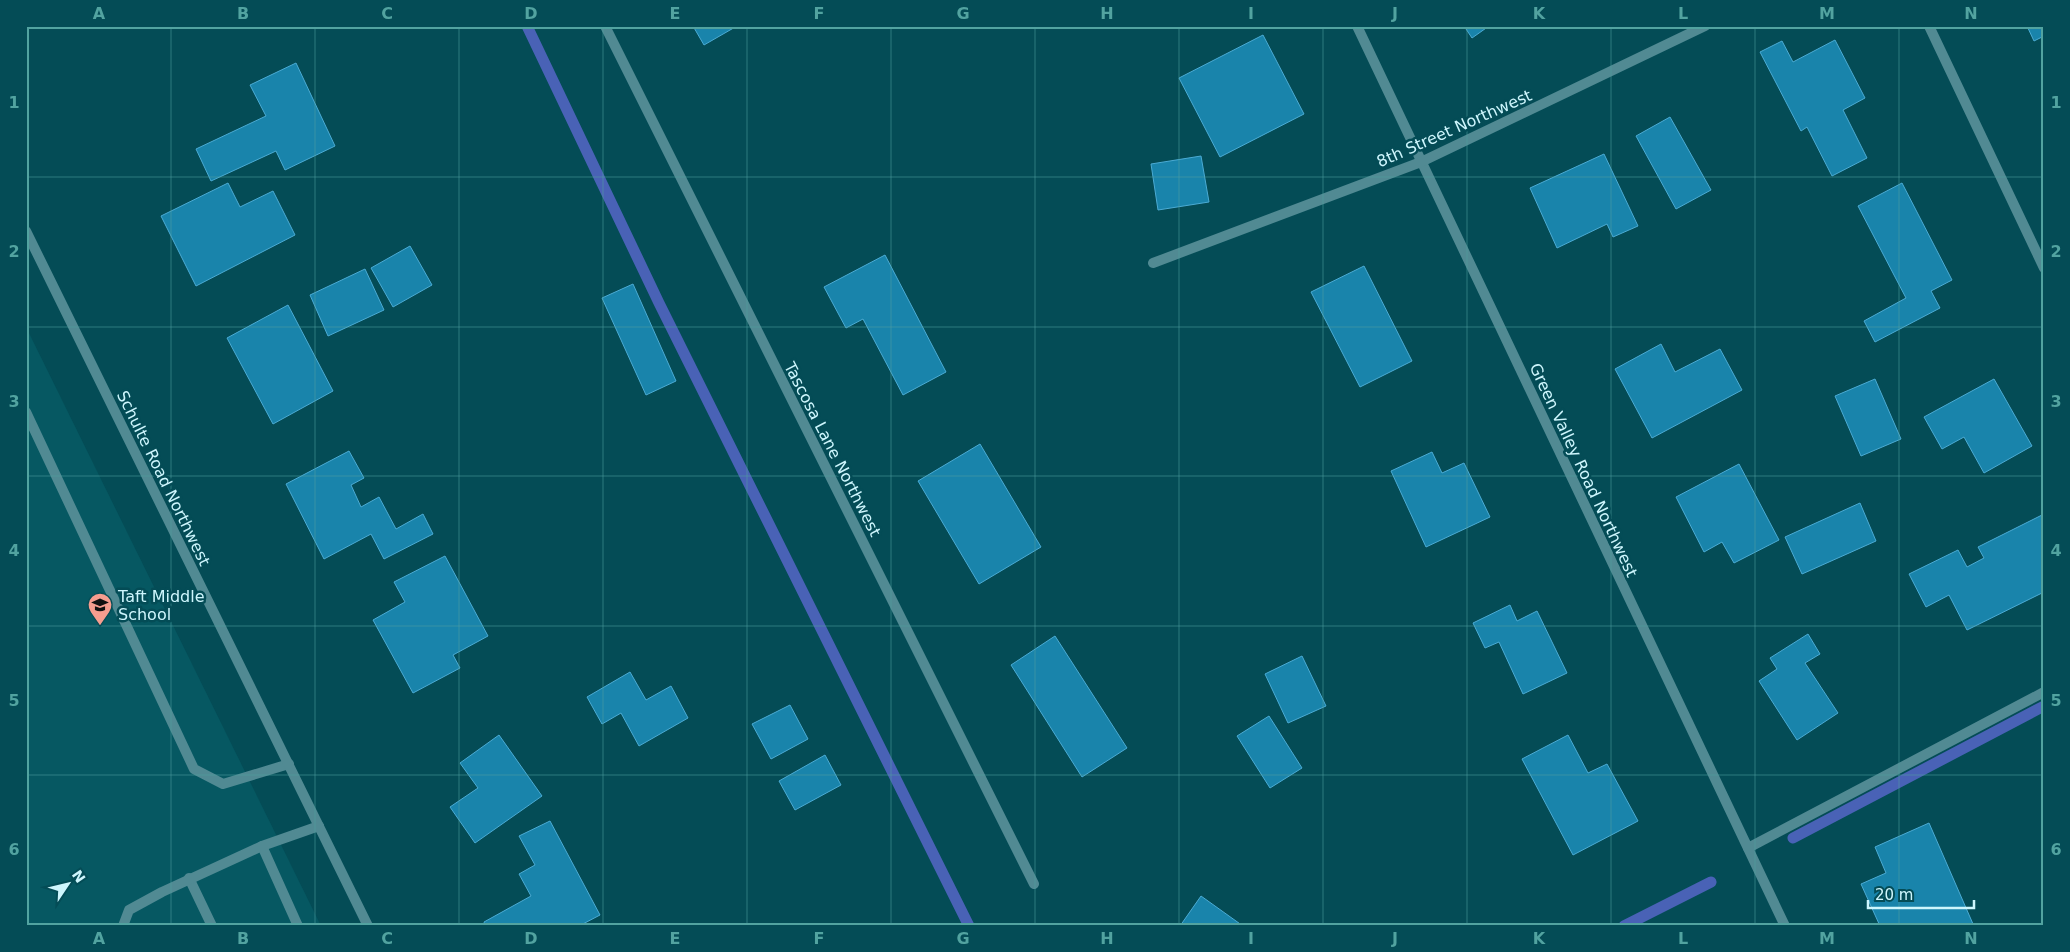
<svg xmlns="http://www.w3.org/2000/svg" width="2070" height="952" viewBox="0 0 2070 952" font-family="'DejaVu Sans',sans-serif">
<style>
.built{fill:#065862}
.lines{fill:none;stroke-linecap:round;stroke-linejoin:round}
.stream{stroke:#4962b6;stroke-width:11}
.building{fill:#1984ab;stroke:#4babd4}
.service{stroke:#518a93;stroke-width:10}
.minor{stroke:#518a93;stroke-width:10}
.grid{fill:none;stroke:#52a3a0;stroke-width:1;stroke-opacity:0.55}
.labels{text-anchor:middle;stroke-width:5;stroke-linejoin:round;paint-order:stroke}
.street-label{font-size:16px;fill:#cef6fd;stroke:#044c56}
.poi-label{font-size:16px;fill:#cef6fd;stroke:#044c56;text-anchor:start}
.neatline{fill:none;stroke:#52a3a0;stroke-width:2}
.grid-label{font-size:16px;text-anchor:middle;font-weight:bold;fill:#52a3a0}
</style>
<rect width="100%" height="100%" fill="#044c56"/>
<path class="built" d="M 26,327 L 321,926 L 26,926 Z"/>
<g class="lines">
<g class="stream">
<path d="M 527,26 L 659,303 L 969,926"/>
<path d="M 1793,838 L 2044,706"/>
<path d="M 1624,926 L 1711,882"/>
</g>
</g>
<g class="building">
<path d="M 693,26 L 737,26 L 704,45 Z"/>
<path d="M 1464,26 L 1489,26 L 1472,38 Z"/>
<path d="M 2027,26 L 2044,26 L 2044,36 L 2034,41 Z"/>
<path d="M 1263,35 L 1304,114 L 1220,157 L 1179,78 Z"/>
<path d="M 1835,40 L 1865,98 L 1843,110 L 1867,158 L 1832,176 L 1807,127 L 1801,131 L 1760,52 L 1782,41 L 1793,62 Z"/>
<path d="M 296,63 L 335,146 L 285,170 L 276,151 L 211,181 L 196,149 L 266,116 L 250,85 Z"/>
<path d="M 1670,117 L 1711,190 L 1676,209 L 1636,136 Z"/>
<path d="M 1604,154 L 1638,226 L 1613,237 L 1607,224 L 1557,248 L 1530,188 Z"/>
<path d="M 1201,156 L 1209,202 L 1158,210 L 1151,164 Z"/>
<path d="M 228,183 L 240,207 L 273,191 L 295,235 L 196,286 L 161,216 Z"/>
<path d="M 1902,183 L 1952,280 L 1931,291 L 1940,308 L 1875,342 L 1864,321 L 1906,298 L 1858,206 Z"/>
<path d="M 410,246 L 432,285 L 393,307 L 371,268 Z"/>
<path d="M 885,255 L 946,372 L 903,395 L 863,319 L 846,328 L 824,287 Z"/>
<path d="M 1364,266 L 1412,361 L 1360,387 L 1311,292 Z"/>
<path d="M 365,269 L 384,310 L 328,336 L 310,295 Z"/>
<path d="M 633,284 L 676,381 L 646,395 L 602,298 Z"/>
<path d="M 288,305 L 333,391 L 273,424 L 227,338 Z"/>
<path d="M 1661,344 L 1675,372 L 1720,349 L 1742,390 L 1652,438 L 1615,369 Z"/>
<path d="M 1875,379 L 1901,439 L 1861,456 L 1835,396 Z"/>
<path d="M 1994,379 L 2032,446 L 1984,473 L 1964,437 L 1942,449 L 1924,417 Z"/>
<path d="M 980,444 L 1041,547 L 979,584 L 918,481 Z"/>
<path d="M 349,451 L 364,478 L 351,485 L 361,507 L 379,497 L 396,529 L 423,514 L 433,534 L 384,559 L 371,534 L 324,559 L 286,484 Z"/>
<path d="M 1432,452 L 1442,473 L 1464,463 L 1490,517 L 1426,547 L 1391,471 Z"/>
<path d="M 1739,464 L 1779,540 L 1734,563 L 1722,542 L 1704,552 L 1676,497 Z"/>
<path d="M 1860,503 L 1876,541 L 1802,574 L 1785,537 Z"/>
<path d="M 2044,514 L 2044,592 L 1967,630 L 1949,595 L 1926,607 L 1909,574 L 1958,550 L 1967,567 L 1984,558 L 1978,547 Z"/>
<path d="M 445,556 L 488,636 L 453,655 L 460,668 L 413,693 L 373,620 L 405,602 L 394,582 Z"/>
<path d="M 1510,605 L 1517,621 L 1537,611 L 1567,673 L 1523,694 L 1499,642 L 1485,648 L 1473,623 Z"/>
<path d="M 1808,634 L 1820,654 L 1805,663 L 1838,713 L 1797,740 L 1759,681 L 1777,669 L 1770,658 Z"/>
<path d="M 1055,636 L 1127,748 L 1082,777 L 1011,665 Z"/>
<path d="M 1302,656 L 1326,706 L 1288,723 L 1265,674 Z"/>
<path d="M 630,672 L 646,700 L 671,686 L 688,718 L 639,746 L 621,713 L 602,724 L 587,697 Z"/>
<path d="M 790,705 L 808,739 L 771,759 L 752,724 Z"/>
<path d="M 1269,716 L 1302,768 L 1270,788 L 1237,736 Z"/>
<path d="M 499,735 L 542,796 L 475,843 L 450,807 L 478,788 L 460,763 Z"/>
<path d="M 1568,735 L 1588,773 L 1607,764 L 1638,821 L 1573,855 L 1522,759 Z"/>
<path d="M 825,755 L 841,785 L 795,810 L 779,781 Z"/>
<path d="M 550,821 L 600,915 L 579,926 L 485,926 L 484,922 L 531,896 L 519,874 L 535,865 L 519,836 Z"/>
<path d="M 1929,823 L 1973,924 L 1880,926 L 1861,884 L 1886,873 L 1875,847 Z"/>
<path d="M 1201,896 L 1243,926 L 1180,926 Z"/>
</g>
<g class="lines">
<g class="service">
<path d="M 26,412 L 194,769 L 223,784 L 289,764"/>
<path d="M 262,846 L 298,926"/>
<path d="M 1748,848 L 2044,692"/>
<path d="M 189,878 L 212,926"/>
<path d="M 123,926 L 129,910 L 162,892 L 262,846 L 319,826"/>
</g>
<g class="minor">
<path d="M 605,26 L 1034,884"/>
<path d="M 1357,26 L 1785,926"/>
<path d="M 1929,26 L 2044,268"/>
<path d="M 26,231 L 368,926"/>
<path d="M 1153,263 L 1421,162 L 1705,26"/>
</g>
</g>
<path class="grid" d="M 171,26 L 171,926M 315,26 L 315,926M 459,26 L 459,926M 603,26 L 603,926M 747,26 L 747,926M 891,26 L 891,926M 1035,26 L 1035,926M 1179,26 L 1179,926M 1323,26 L 1323,926M 1467,26 L 1467,926M 1611,26 L 1611,926M 1755,26 L 1755,926M 1899,26 L 1899,926M 26,177 L 2044,177M 26,327 L 2044,327M 26,476 L 2044,476M 26,626 L 2044,626M 26,775 L 2044,775"/>
<defs>
<symbol id="school-pin" viewBox="-11 -11 22 30"><path d="M0 17L-7.5 6A9.5 9.5 0 1 1 7.5 6Z" fill="#f59d8f" stroke="#044c56"/><path d="M0-5L7-2L0 1L-7-2ZM-4 1L0 2.5L4 1V4Q0 6-4 4Z" fill="#111"/></symbol>
</defs>
<g fill-rule="evenodd">
<use href="#school-pin" x="86" y="591" width="28" height="38"/>
</g>
<g class="labels">
<g class="street-label">
<text transform="translate(1454 128) rotate(-24)" y="6">8th Street Northwest</text>
<text transform="translate(833 449) rotate(63)" y="6">Tascosa Lane Northwest</text>
<text transform="translate(1584 470) rotate(65)" y="6">Green Valley Road Northwest</text>
<text transform="translate(164 478) rotate(64)" y="6">Schulte Road Northwest</text>
</g>
<g class="poi-label">
<text x="118" y="602">Taft Middle<tspan x="118" dy="18">School</tspan></text>
</g>
</g>
<rect width="2070" height="952" fill="none" stroke="#044c56" stroke-width="55"/>
<g transform="translate(68 884) rotate(55)" stroke="#044c56" stroke-width="4" paint-order="stroke">
<path d="M0-4L9 19L0 12L-9 19Z" fill="#cef6fd"/>
<text y="-8" font-size="14" font-weight="bold" text-anchor="middle" fill="#cef6fd">N</text>
</g>
<path d="M1868 900v8h106v-8" fill="none" stroke="#cef6fd" stroke-width="2.5"/>
<text x="1875" y="900" font-size="15" fill="#cef6fd" stroke="#044c56" stroke-width="4" paint-order="stroke">20 m</text>
<rect x="28" y="28" width="2014" height="896" class="neatline"/>
<g class="grid-label">
<text x="99" y="19">A</text>
<text x="243" y="19">B</text>
<text x="387" y="19">C</text>
<text x="531" y="19">D</text>
<text x="675" y="19">E</text>
<text x="819" y="19">F</text>
<text x="963" y="19">G</text>
<text x="1107" y="19">H</text>
<text x="1251" y="19">I</text>
<text x="1395" y="19">J</text>
<text x="1539" y="19">K</text>
<text x="1683" y="19">L</text>
<text x="1827" y="19">M</text>
<text x="1971" y="19">N</text>
<text x="14" y="108">1</text>
<text x="2056" y="108">1</text>
<text x="14" y="257">2</text>
<text x="2056" y="257">2</text>
<text x="14" y="407">3</text>
<text x="2056" y="407">3</text>
<text x="14" y="556">4</text>
<text x="2056" y="556">4</text>
<text x="14" y="706">5</text>
<text x="2056" y="706">5</text>
<text x="14" y="855">6</text>
<text x="2056" y="855">6</text>
<text x="99" y="944">A</text>
<text x="243" y="944">B</text>
<text x="387" y="944">C</text>
<text x="531" y="944">D</text>
<text x="675" y="944">E</text>
<text x="819" y="944">F</text>
<text x="963" y="944">G</text>
<text x="1107" y="944">H</text>
<text x="1251" y="944">I</text>
<text x="1395" y="944">J</text>
<text x="1539" y="944">K</text>
<text x="1683" y="944">L</text>
<text x="1827" y="944">M</text>
<text x="1971" y="944">N</text>
</g>
</svg>
